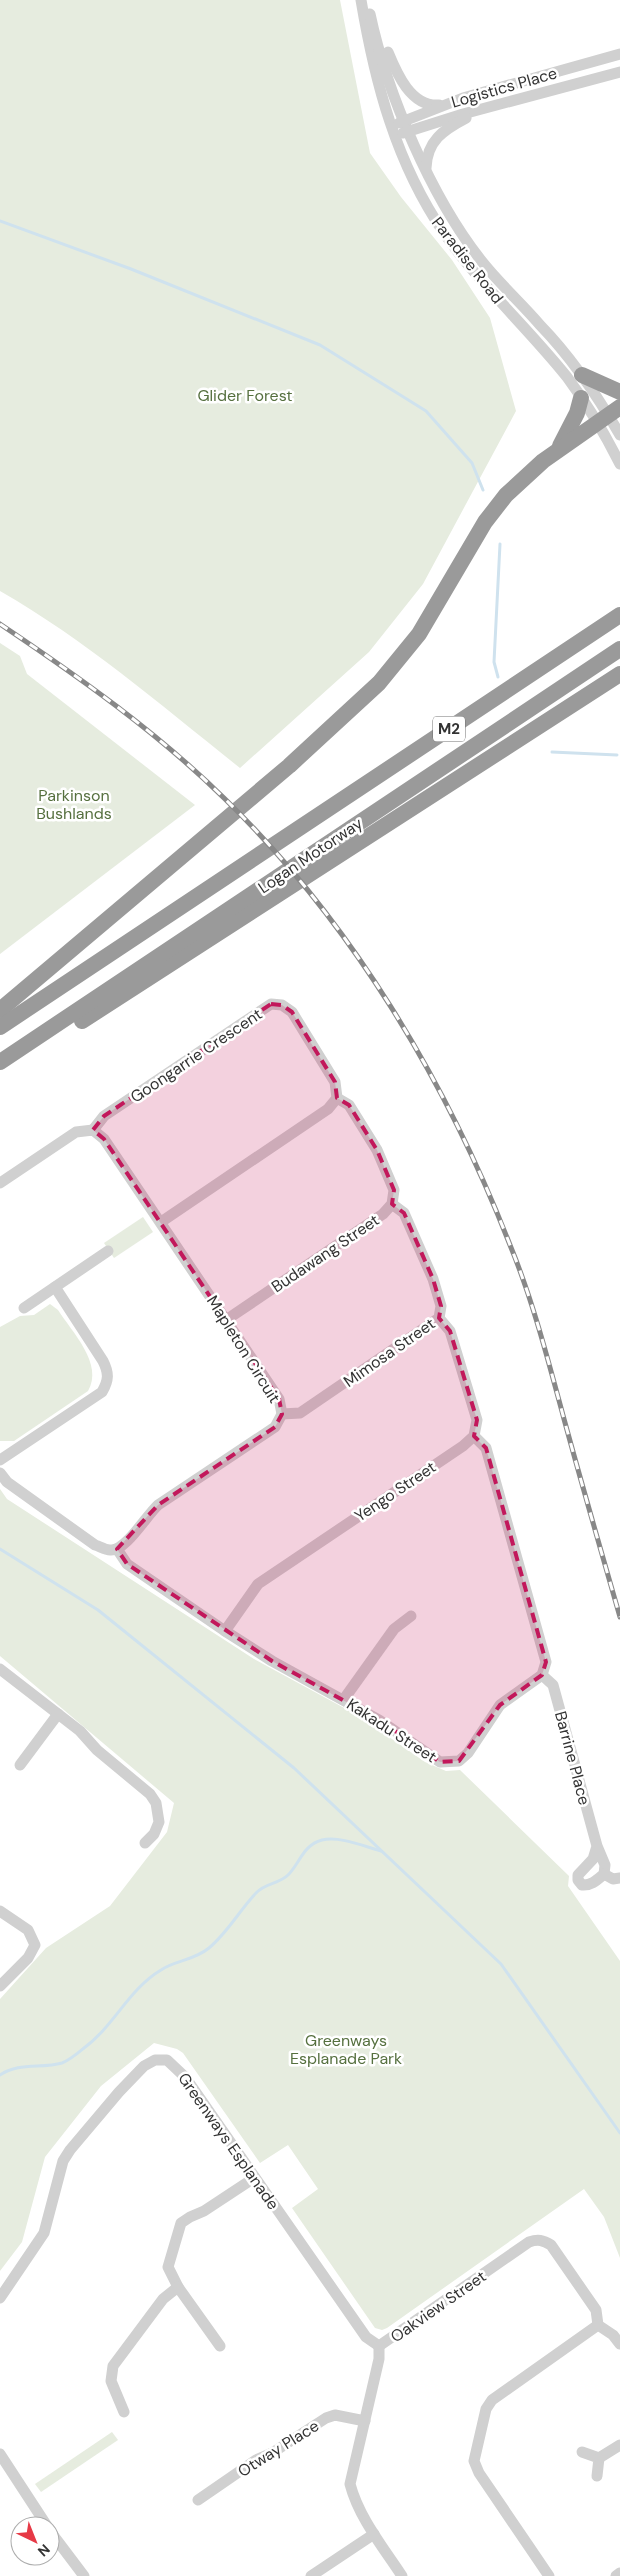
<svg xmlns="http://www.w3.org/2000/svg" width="620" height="2576" viewBox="0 0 620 2576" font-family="'DM Sans',sans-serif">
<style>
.green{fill:#e6ecdf}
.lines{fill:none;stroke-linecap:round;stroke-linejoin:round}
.stream{stroke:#cfe2ee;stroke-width:3}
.minor{stroke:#d0d0d0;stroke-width:11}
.highway{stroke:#9a9a9a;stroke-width:16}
.rail-casing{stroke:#888;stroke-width:5}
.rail{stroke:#fff;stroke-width:3;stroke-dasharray:9;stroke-linecap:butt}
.marked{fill:#c2185b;fill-opacity:0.2;stroke:#c2185b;stroke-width:4;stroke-dasharray:10 6;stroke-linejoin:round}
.labels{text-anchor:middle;stroke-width:5;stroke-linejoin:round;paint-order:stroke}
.shield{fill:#fff;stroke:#707070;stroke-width:1}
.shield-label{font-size:15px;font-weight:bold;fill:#333}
.street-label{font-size:16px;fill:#333;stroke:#fff}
.park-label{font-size:16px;fill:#56703f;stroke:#fff}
</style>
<rect width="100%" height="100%" fill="#fff"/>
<g class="green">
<path d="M 0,0 L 340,0 L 370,153 L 401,197 L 452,260 L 490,318 L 516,411 L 423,584 L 369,652 L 240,768 C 162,706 87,641 0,591 Z"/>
<path d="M 0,643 L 20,656 L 27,674 L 195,805 L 0,954 Z"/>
<path d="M 143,1217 L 153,1232 L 114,1258 L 104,1243 Z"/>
<path d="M 50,1304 L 58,1310 C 72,1332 104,1364 88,1391 L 14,1441 L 0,1441 L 0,1327 L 20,1316 L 34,1315 Z"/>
<path d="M 0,1489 L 7,1499 L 254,1659 L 359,1716 L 425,1762 L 446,1771 L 460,1770 L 569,1876 L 568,1886 L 620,1961 L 620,2258 L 604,2217 L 584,2189 L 387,2328 L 382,2330 L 375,2328 L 292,2208 L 318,2189 L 288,2145 L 260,2163 L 183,2053 L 177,2049 L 154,2043 L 101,2086 L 45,2157 L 22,2242 L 0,2271 L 0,1999 L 46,1948 L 110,1906 L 167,1832 L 174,1803 L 0,1656 Z"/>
<path d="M 112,2432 L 118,2440 L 41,2492 L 35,2484 Z"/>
</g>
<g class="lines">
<g class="stream">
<path d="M 0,221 L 131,269 L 320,345 L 426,411 L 472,463 L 483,490"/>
<path d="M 498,677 L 494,662 L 500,544"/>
<path d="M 552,752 L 617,755"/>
<path d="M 0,1549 L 98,1610 L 294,1768 L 501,1964 L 620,2133"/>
<path d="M 0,2075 C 19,2062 41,2069 62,2063 C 70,2060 78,2053 84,2048 C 114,2026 129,1989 161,1970 C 176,1960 193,1961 209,1948 C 228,1932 239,1911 256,1893 C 265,1883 279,1884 288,1875 C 300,1863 303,1845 322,1840 C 340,1836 363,1846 381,1851"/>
</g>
<g class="minor">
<path d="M 361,0 C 375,83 396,163 444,233 C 480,285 528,328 567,377 C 587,404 605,434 620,464"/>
<path d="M 370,14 C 387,94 432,200 484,264 C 501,285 522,304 540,325 C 572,358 597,395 620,435"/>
<path d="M 388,52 C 397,74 411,107 439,105"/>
<path d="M 399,123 L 463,98 L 620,54"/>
<path d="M 403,133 L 463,114 L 620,72"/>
<path d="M 426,168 C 427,141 443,130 466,118"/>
<path d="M 93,1130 L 104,1116 L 271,1004 L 282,1005 L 292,1012 L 335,1082 L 337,1098 L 328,1109 L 161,1222"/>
<path d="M 0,1183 L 76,1132 L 93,1130 L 104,1139 L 279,1399 L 282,1414 L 275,1427 L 158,1505 C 146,1516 125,1552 110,1550 C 105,1550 99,1546 95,1545 L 7,1482 L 0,1473"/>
<path d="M 24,1308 L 108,1251"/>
<path d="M 226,1320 L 383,1214 L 392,1204 L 394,1190 L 377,1150 L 349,1105 L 337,1098"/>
<path d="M 282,1414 L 300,1413 L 439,1318 L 441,1306 L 433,1279 L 404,1213 L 392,1204"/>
<path d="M 0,1460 L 102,1392 C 109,1380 109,1373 103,1361 L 55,1287"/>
<path d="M 117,1549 L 127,1564 L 225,1631 L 272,1661 L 379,1720 L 440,1762 L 459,1761 L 468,1753 L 500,1705 L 542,1675 L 546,1662 L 486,1448 L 474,1436"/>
<path d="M 225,1631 L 258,1584 L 463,1446 L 474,1436 L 477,1420 L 450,1331 L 439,1318"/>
<path d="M 0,1669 L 80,1731 L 97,1750 L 150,1794 L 156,1803 L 159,1822 L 154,1834 L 145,1843"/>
<path d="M 542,1675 L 553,1685 L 597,1846 L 605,1865 L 604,1874 C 597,1880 591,1886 582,1885 L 578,1880 L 578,1875 L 593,1859 L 597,1846"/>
<path d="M 344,1699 L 394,1629 L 411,1616"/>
<path d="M 20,1765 L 58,1714"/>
<path d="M 604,1874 L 613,1879 L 620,1878"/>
<path d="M 0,1911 L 28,1930 L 35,1945 L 28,1958 L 0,1986"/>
<path d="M 0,2298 L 44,2233 L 63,2161 L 70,2150 L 119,2092 L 144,2066 L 155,2060 L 167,2060 L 185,2077 L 366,2337 L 379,2346"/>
<path d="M 220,2346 L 178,2287 L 168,2267 L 181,2223 L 190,2217 L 204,2211 L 254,2178"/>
<path d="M 379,2346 L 529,2242 C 538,2239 543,2240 551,2245 L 596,2310 L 598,2325 L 613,2335 L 620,2344"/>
<path d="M 379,2346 L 379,2359 L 350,2484 C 359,2518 383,2547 402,2576"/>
<path d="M 124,2412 L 111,2381 L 113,2366 L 163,2299 L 178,2287"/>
<path d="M 582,2452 L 599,2458 L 597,2476"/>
<path d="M 0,2454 L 47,2526"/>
<path d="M 599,2458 L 620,2445"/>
<path d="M 198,2500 L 256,2460 L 272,2453 L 326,2418 L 335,2415 L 365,2421"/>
<path d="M 50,2531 L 84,2576"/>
<path d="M 311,2576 L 374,2534"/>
<path d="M 549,2576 L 479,2473 L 474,2461 L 486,2409 L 492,2400 L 598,2325"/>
<path d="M 616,2576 L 620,2573"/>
</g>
<g class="highway">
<path d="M 582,375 L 620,392"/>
<path d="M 560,446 L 577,413 L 581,398"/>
<path d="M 0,1010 L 289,766 L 379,683 L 419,634 L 485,522 L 506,495 L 543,461 L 620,407"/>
<path d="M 82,1021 L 620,674"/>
<path d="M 0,1027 L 620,615"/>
<path d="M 0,1062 L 620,649"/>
</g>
<defs>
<path id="rail" d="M 0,624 C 79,677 157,732 225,799 C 351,922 446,1081 510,1245 C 533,1301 548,1360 564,1419 C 582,1485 601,1551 620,1617"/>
</defs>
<use href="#rail" class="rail-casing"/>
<use href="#rail" class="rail"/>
</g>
<path class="marked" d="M 271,1004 L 282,1005 L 292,1012 L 335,1082 L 337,1098 L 349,1105 L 377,1150 L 394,1190 L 392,1204 L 404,1213 L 433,1279 L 441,1306 L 439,1318 L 450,1331 L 477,1420 L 474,1436 L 486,1448 L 546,1662 L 542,1675 L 500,1705 L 459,1761 L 440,1762 L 379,1720 L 272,1661 L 127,1564 L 117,1549 L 158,1505 L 275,1427 L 282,1414 L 279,1399 L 104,1139 L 93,1130 L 104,1116 Z"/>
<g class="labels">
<rect class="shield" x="433" y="716.5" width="32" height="25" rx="4"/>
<g class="shield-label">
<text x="449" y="734">M2</text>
</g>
<g class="street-label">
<text transform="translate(504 87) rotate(-16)" y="6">Logistics Place</text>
<text transform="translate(468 260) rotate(52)" y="6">Paradise Road</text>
<text transform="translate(310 855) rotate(-34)" y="6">Logan Motorway</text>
<text transform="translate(196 1055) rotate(-34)" y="6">Goongarrie Crescent</text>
<text transform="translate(325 1253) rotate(-34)" y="6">Budawang Street</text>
<text transform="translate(244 1349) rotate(58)" y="6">Mapleton Circuit</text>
<text transform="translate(389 1352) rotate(-35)" y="6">Mimosa Street</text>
<text transform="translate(395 1491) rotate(-34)" y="6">Yengo Street</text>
<text transform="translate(392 1730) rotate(33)" y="6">Kakadu Street</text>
<text transform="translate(573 1758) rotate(75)" y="6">Barrine Place</text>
<text transform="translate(229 2141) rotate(55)" y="6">Greenways Esplanade</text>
<text transform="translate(438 2306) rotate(-35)" y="6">Oakview Street</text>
<text transform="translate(278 2448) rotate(-32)" y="6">Otway Place</text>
</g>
<g class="park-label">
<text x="245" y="401">Glider Forest</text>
<text x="74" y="801">Parkinson<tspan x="74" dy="18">Bushlands</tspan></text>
<text x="346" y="2046">Greenways<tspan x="346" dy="18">Esplanade Park</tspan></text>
</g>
</g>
<g transform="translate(35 2541) rotate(137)"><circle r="24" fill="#ffffff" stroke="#adadad"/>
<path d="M0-4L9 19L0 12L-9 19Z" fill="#e63946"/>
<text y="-8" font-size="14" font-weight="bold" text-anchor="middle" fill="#333333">N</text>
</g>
</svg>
